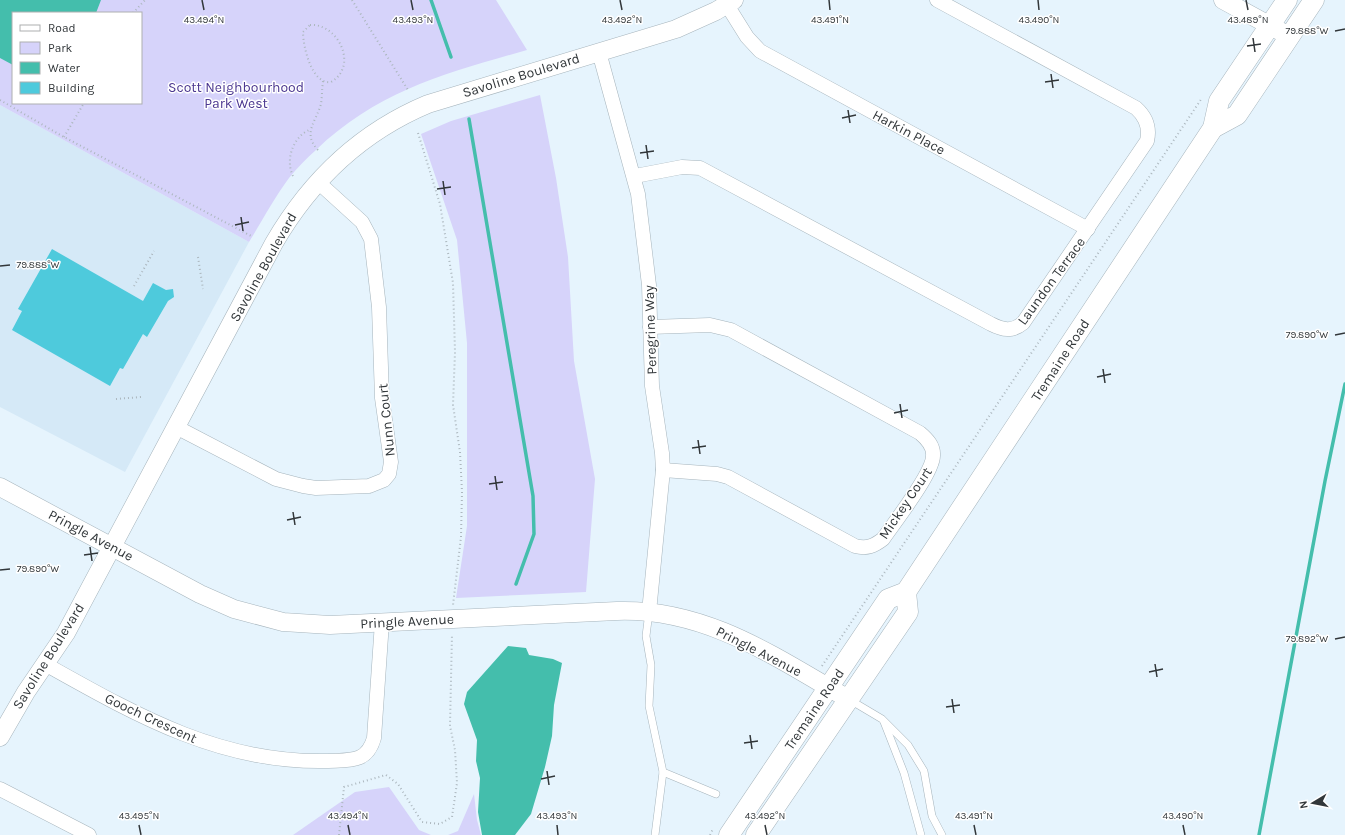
<svg xmlns="http://www.w3.org/2000/svg" width="1345" height="835" viewBox="0 0 1345 835" font-family="Karla,sans-serif">
<style>
.built{fill:#d5e9f7}
.green{fill:#d6d3fa;fill-rule:evenodd}
.water{fill:#44beac}
.lines{fill:none;stroke-linecap:round;stroke-linejoin:round}
.stream{stroke:#44beac;stroke-width:3.5}
.building{fill:#4ecadc}
.service-casing{stroke:#a6b4bc;stroke-width:8}
.minor-casing{stroke:#a6b4bc;stroke-width:15}
.tertiary-casing{stroke:#a6b4bc;stroke-width:19}
.secondary-casing{stroke:#a6b4bc;stroke-width:21}
.path{stroke:#acb7be;stroke-width:2;stroke-dasharray:1 3;stroke-linecap:butt}
.service{stroke:#fff;stroke-width:7}
.minor{stroke:#fff;stroke-width:14}
.tertiary{stroke:#fff;stroke-width:18}
.secondary{stroke:#fff;stroke-width:20}
.ticks{fill:none;stroke:#32373a;stroke-width:1.5}
.labels{text-anchor:middle;stroke-width:3;stroke-linejoin:round;paint-order:stroke}
.street-label{font-size:14px;fill:#32373a;stroke:#fff}
.park-label{font-size:14px;fill:#4b3790;stroke:#fff}
.ticks-label{font-size:10px;text-anchor:middle;fill:#32373a;stroke:#fff;stroke-width:3;stroke-linejoin:round;paint-order:stroke}
</style>
<rect width="100%" height="100%" fill="#e6f4fd"/>
<path class="built" d="M 0,105 L 249,242 L 125,472 L 0,407 Z"/>
<g class="green">
<path d="M 0,0 L 496,0 L 527,50 C 447,73 379,90 316,150 C 307,158 297,168 289,178 C 274,198 262,221 249,242 L 0,105 ZM 13,13 L 141,13 L 141,103 L 13,103 Z"/>
<path d="M 540,95 L 556,178 L 568,257 L 574,361 L 595,479 L 586,592 L 456,598 L 467,526 L 467,343 L 457,240 L 421,134 L 451,121 Z"/>
<path d="M 389,787 L 419,830 L 431,835 L 293,835 L 355,792 Z"/>
<path d="M 474,794 L 477,820 L 481,835 L 448,835 L 458,831 Z"/>
</g>
<g class="water">
<path d="M 0,0 L 101,0 L 96,13 L 13,13 L 13,65 L 0,58 Z"/>
<path d="M 508,646 L 526,648 L 529,655 L 553,659 L 562,663 L 554,705 L 552,736 L 545,767 L 531,814 L 515,835 L 482,835 L 478,812 L 480,778 L 476,761 L 477,740 L 464,704 L 467,692 Z"/>
</g>
<g class="lines">
<g class="stream">
<path d="M 431,0 L 451,57"/>
<path d="M 469,119 L 533,496 L 534,534 L 516,584"/>
<path d="M 1259,835 L 1325,481 L 1345,384"/>
</g>
</g>
<path class="building" d="M 52,249 L 143,301 L 153,283 L 166,290 L 173,289 L 174,297 L 168,301 L 147,337 L 143,334 L 123,369 L 120,368 L 110,386 L 12,330 L 22,311 L 18,309 Z"/>
<g class="lines">
<defs>
<g id="service">
<path d="M 649,612 L 646,636 L 651,665 L 649,706 L 663,772 L 655,835"/>
<path d="M 850,700 L 882,719 L 908,745 L 924,771 L 932,816 L 942,835"/>
<path d="M 884,722 L 904,773 L 921,835"/>
<path d="M 663,772 L 716,794"/>
</g>
<g id="minor">
<path d="M 727,5 L 747,37 L 760,51 L 1088,229"/>
<path d="M 599,52 L 638,194 L 649,285 L 652,386 L 662,453 L 663,470 L 649,612"/>
<path d="M 635,176 L 682,167 L 700,168 L 991,324 C 1003,330 1012,332 1023,323 L 1147,141 C 1150,128 1146,117 1136,108 L 937,0"/>
<path d="M 650,327 L 710,325 L 731,330 L 920,433 C 927,439 934,446 933,456 C 933,473 894,523 883,539 C 874,546 867,549 855,546 L 728,477 L 717,474 L 663,470"/>
<path d="M 176,427 L 276,479 L 303,486 L 316,488 L 369,486 L 384,480 L 389,474 L 391,462 L 382,398 L 379,307 L 371,239 L 362,222 L 318,182"/>
<path d="M 45,664 C 136,715 221,764 328,761 C 350,760 367,763 374,738 L 382,622"/>
<path d="M 0,789 L 89,835"/>
</g>
<g id="tertiary">
<path d="M 1223,0 L 1289,36"/>
<path d="M 0,487 L 200,594 L 234,609 L 283,622 L 330,625 L 617,611 C 706,608 775,657 850,700"/>
<path d="M 0,737 L 26,692 L 66,633 L 274,243 C 310,181 361,132 428,104 L 676,29 L 716,11 L 734,0"/>
</g>
<g id="secondary">
<path d="M 1213,128 L 1237,115 L 1314,0"/>
<path d="M 729,835 L 888,599 L 906,592 L 1213,128 L 1219,101 L 1287,0"/>
<path d="M 756,835 L 908,612 L 906,592"/>
</g>
</defs>
<use href="#service" class="service-casing"/>
<use href="#minor" class="minor-casing"/>
<use href="#tertiary" class="tertiary-casing"/>
<use href="#secondary" class="secondary-casing"/>
<g class="path">
<path d="M 352,0 L 408,90"/>
<path d="M 133,13 L 145,0"/>
<path d="M 310,25 C 338,23 359,66 331,82 C 312,85 303,47 303,32 Z"/>
<path d="M 0,100 L 64,137 L 253,237"/>
<path d="M 418,133 L 440,204 L 453,283 L 455,352 L 453,405 L 460,452 L 462,492 L 461,537 L 453,605"/>
<path d="M 64,137 L 84,103"/>
<path d="M 318,150 C 302,133 316,122 321,104 C 322,97 322,89 323,81"/>
<path d="M 293,176 C 285,160 293,137 309,130"/>
<path d="M 198,257 L 203,289"/>
<path d="M 134,286 L 154,251"/>
<path d="M 116,399 L 141,397"/>
<path d="M 822,666 L 1202,98"/>
<path d="M 339,835 L 344,787 L 386,775 L 398,784 L 422,822 L 440,824 L 452,817 L 457,783 L 455,750 L 450,726 L 452,634"/>
<path d="M 710,835 L 713,829"/>
</g>
<use href="#service" class="service"/>
<use href="#minor" class="minor"/>
<use href="#tertiary" class="tertiary"/>
<use href="#secondary" class="secondary"/>
</g>
<path class="ticks" d="M 202,0 L 204,10M 411,0 L 413,10M 620,0 L 622,10M 829,0 L 830,10M 1038,0 L 1039,10M 1246,0 L 1248,10M 1335,31 L 1345,29M 1253,38 L 1255,52M 1247,46 L 1261,44M 1051,74 L 1053,88M 1045,82 L 1059,80M 848,110 L 850,123M 842,118 L 856,115M 646,145 L 648,159M 640,153 L 654,151M 443,181 L 445,195M 437,189 L 451,187M 241,217 L 243,231M 235,225 L 249,222M 0,266 L 10,265M 1335,335 L 1345,333M 1103,369 L 1105,383M 1097,377 L 1111,374M 900,404 L 902,418M 894,413 L 908,410M 698,440 L 700,454M 692,448 L 706,446M 495,476 L 497,490M 489,484 L 503,482M 293,512 L 295,525M 287,520 L 301,517M 90,547 L 92,561M 84,555 L 98,553M 0,570 L 10,569M 1335,639 L 1345,637M 1155,664 L 1157,677M 1149,672 L 1163,669M 952,699 L 954,713M 946,707 L 960,705M 750,735 L 752,749M 744,743 L 758,741M 547,771 L 549,785M 541,779 L 555,776M 139,825 L 141,835M 348,825 L 350,835M 557,825 L 558,835M 765,825 L 767,835M 974,825 L 976,835M 1183,825 L 1185,835"/>
<g class="labels">
<g class="street-label">
<text transform="translate(521 75) rotate(-17)" y="5">Savoline Boulevard</text>
<text transform="translate(909 132) rotate(28)" y="5">Harkin Place</text>
<text transform="translate(263 267) rotate(-61)" y="5">Savoline Boulevard</text>
<text transform="translate(1051 281) rotate(-54)" y="5">Laundon Terrace</text>
<text transform="translate(650 330) rotate(-92)" y="5">Peregrine Way</text>
<text transform="translate(1060 360) rotate(-57)" y="5">Tremaine Road</text>
<text transform="translate(386 420) rotate(-96)" y="5">Nunn Court</text>
<text transform="translate(905 503) rotate(-56)" y="5">Mickey Court</text>
<text transform="translate(91 535) rotate(28)" y="5">Pringle Avenue</text>
<text transform="translate(407 621) rotate(-3)" y="5">Pringle Avenue</text>
<text transform="translate(759 651) rotate(27)" y="5">Pringle Avenue</text>
<text transform="translate(48 656) rotate(-58)" y="5">Savoline Boulevard</text>
<text transform="translate(814 709) rotate(-56)" y="5">Tremaine Road</text>
<text transform="translate(151 718) rotate(25)" y="5">Gooch Crescent</text>
</g>
<g class="park-label">
<text x="236" y="92">Scott Neighbourhood<tspan x="236" dy="16">Park West</tspan></text>
</g>
</g>
<g class="ticks-label">
<text x="204" y="23">43.494°N</text>
<text x="413" y="23">43.493°N</text>
<text x="622" y="23">43.492°N</text>
<text x="830" y="23">43.491°N</text>
<text x="1039" y="23">43.490°N</text>
<text x="1248" y="23">43.489°N</text>
<text x="1307" y="34">79.888°W</text>
<text x="38" y="268">79.888°W</text>
<text x="1307" y="338">79.890°W</text>
<text x="38" y="572">79.890°W</text>
<text x="1307" y="642">79.892°W</text>
<text x="139" y="819">43.495°N</text>
<text x="348" y="819">43.494°N</text>
<text x="557" y="819">43.493°N</text>
<text x="765" y="819">43.492°N</text>
<text x="974" y="819">43.491°N</text>
<text x="1183" y="819">43.490°N</text>
</g>
<rect x="12" y="12" width="130" height="92" fill="#ffffff" stroke="#adafb0"/>
<rect x="20" y="25" width="20" height="6" fill="#ffffff" stroke="#adafb0"/>
<text x="48" y="32" font-size="12" fill="#32373a">Road</text>
<rect x="20" y="42" width="20" height="12" fill="#d6d3fa" stroke="#adafb0"/>
<text x="48" y="52" font-size="12" fill="#32373a">Park</text>
<rect x="20" y="62" width="20" height="12" fill="#44beac" stroke="#adafb0"/>
<text x="48" y="72" font-size="12" fill="#32373a">Water</text>
<rect x="20" y="82" width="20" height="12" fill="#4ecadc" stroke="#adafb0"/>
<text x="48" y="92" font-size="12" fill="#32373a">Building</text>
<g transform="translate(1313 803) rotate(260)" stroke="#ffffff" stroke-width="3" paint-order="stroke">
<path d="M0-3L7 15L0 10L-7 15Z" fill="#32373a"/>
<text y="-6" font-size="11" font-weight="bold" text-anchor="middle" fill="#32373a">N</text>
</g>
</svg>
